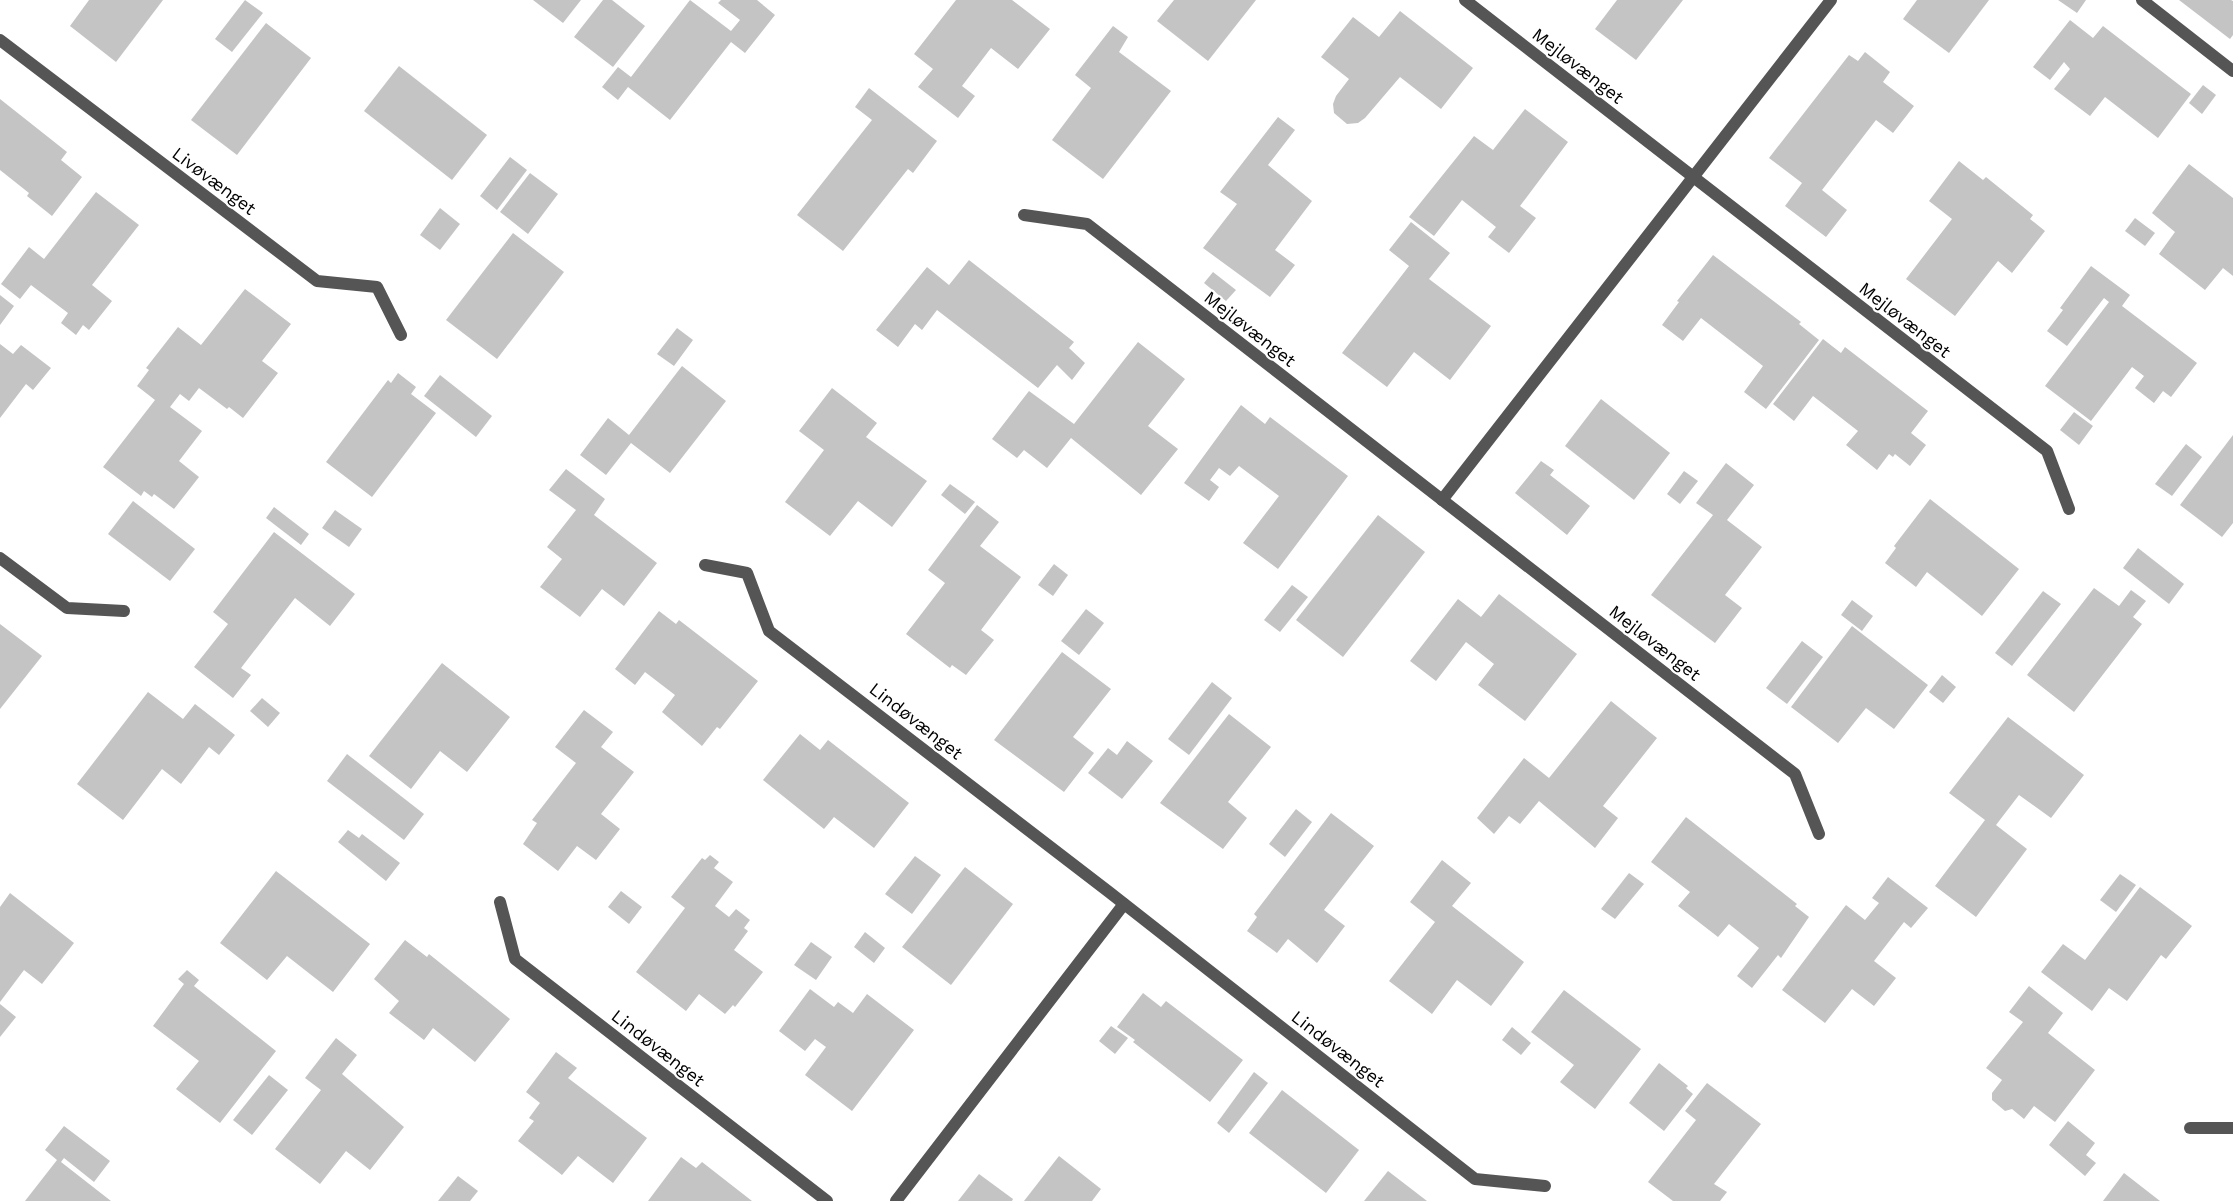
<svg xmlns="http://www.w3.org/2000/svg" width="2233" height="1201" viewBox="0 0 2233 1201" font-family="'Work Sans',sans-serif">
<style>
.building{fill:#c4c4c4}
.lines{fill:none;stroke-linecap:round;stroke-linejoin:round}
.minor{stroke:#555;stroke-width:12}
.labels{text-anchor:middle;stroke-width:4.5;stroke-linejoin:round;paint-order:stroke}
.street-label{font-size:18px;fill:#000;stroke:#fff}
</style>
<rect width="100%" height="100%" fill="#fff"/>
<g class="building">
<path d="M 89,0 L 163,0 L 116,62 L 70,26 Z"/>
<path d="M 245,0 L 263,13 L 232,52 L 215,39 Z"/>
<path d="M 533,0 L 581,0 L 563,23 Z"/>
<path d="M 603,0 L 612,0 L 645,26 L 613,67 L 574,37 Z"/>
<path d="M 690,0 L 731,31 L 740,20 L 718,3 L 721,0 L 757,0 L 775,15 L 745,53 L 731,42 L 670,120 L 628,87 L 618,100 L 602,87 L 618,67 L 631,77 Z"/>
<path d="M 956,0 L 1012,0 L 1050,29 L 1018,69 L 991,48 L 962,86 L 975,96 L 958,118 L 918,87 L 933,69 L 914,54 Z"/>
<path d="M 1174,0 L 1256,0 L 1208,61 L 1157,21 Z"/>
<path d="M 1617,0 L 1683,0 L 1636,60 L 1595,29 Z"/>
<path d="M 1917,0 L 1989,0 L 1949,53 L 1903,19 Z"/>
<path d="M 2058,0 L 2086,0 L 2077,13 Z"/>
<path d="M 2179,0 L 2231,0 L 2233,1 L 2233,35 L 2230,39 Z"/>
<path d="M 1400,11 L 1473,68 L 1441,109 L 1400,77 L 1365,118 L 1358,123 L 1347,124 L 1334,113 L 1333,104 L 1336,96 L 1349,79 L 1321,57 L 1353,17 L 1379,37 Z"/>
<path d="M 2070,20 L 2093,38 L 2103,26 L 2191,94 L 2158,138 L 2105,97 L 2090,116 L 2054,89 L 2070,69 L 2064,62 L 2050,80 L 2033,67 Z"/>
<path d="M 266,23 L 311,58 L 237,155 L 191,120 Z"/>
<path d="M 1113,26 L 1128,37 L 1119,52 L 1171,91 L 1103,179 L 1052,140 L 1091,88 L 1075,75 Z"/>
<path d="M 1865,52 L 1890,72 L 1883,82 L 1914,106 L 1893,133 L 1876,120 L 1822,190 L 1847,210 L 1826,237 L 1785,206 L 1802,183 L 1769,158 L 1849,55 L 1858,61 Z"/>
<path d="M 399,66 L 487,135 L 452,180 L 364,111 Z"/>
<path d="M 2203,85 L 2216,95 L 2202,114 L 2189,103 Z"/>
<path d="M 869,88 L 937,141 L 913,173 L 908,169 L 843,251 L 797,215 L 872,120 L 855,107 Z"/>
<path d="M 0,99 L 67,152 L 61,160 L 82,177 L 52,216 L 27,196 L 29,193 L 0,170 Z"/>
<path d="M 1525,109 L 1568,142 L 1520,206 L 1536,218 L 1509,253 L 1488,237 L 1496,227 L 1462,200 L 1434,236 L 1409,217 L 1474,136 L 1493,150 Z"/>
<path d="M 1278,117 L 1295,130 L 1268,165 L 1312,201 L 1275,250 L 1295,265 L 1270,297 L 1203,248 L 1237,204 L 1220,192 Z"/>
<path d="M 510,157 L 527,170 L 497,210 L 480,196 Z"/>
<path d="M 1959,161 L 1983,180 L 1986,177 L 2033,215 L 2030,219 L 2045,231 L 2012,273 L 1998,261 L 1955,316 L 1906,279 L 1952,219 L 1929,201 Z"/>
<path d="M 2189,164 L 2233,198 L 2233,276 L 2223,268 L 2205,290 L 2159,254 L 2175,232 L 2152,213 Z"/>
<path d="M 530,173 L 558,194 L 528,234 L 500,212 Z"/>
<path d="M 96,192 L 139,225 L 92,285 L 112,301 L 89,330 L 83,325 L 76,335 L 61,323 L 68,313 L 31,285 L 20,299 L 1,284 L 29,247 L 44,259 Z"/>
<path d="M 440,208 L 460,224 L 440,250 L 420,235 Z"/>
<path d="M 2135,218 L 2155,233 L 2145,246 L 2125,231 Z"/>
<path d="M 1411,222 L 1450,253 L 1429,279 L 1491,326 L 1450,380 L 1414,352 L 1387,387 L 1342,353 L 1409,266 L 1389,250 Z"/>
<path d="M 513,233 L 564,272 L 497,359 L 446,320 Z"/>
<path d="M 1713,255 L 1801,322 L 1799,324 L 1819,340 L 1766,409 L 1744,392 L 1763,366 L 1701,318 L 1683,341 L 1662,325 L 1679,302 L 1677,301 Z"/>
<path d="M 969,260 L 1074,342 L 1069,348 L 1085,363 L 1072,380 L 1057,365 L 1038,388 L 937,310 L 922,330 L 915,324 L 898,347 L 876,330 L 927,267 L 949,285 Z"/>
<path d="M 2091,266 L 2130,295 L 2122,306 L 2197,363 L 2171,397 L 2163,391 L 2154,403 L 2135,388 L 2144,376 L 2132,367 L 2091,421 L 2045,386 L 2109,302 L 2104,298 L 2067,346 L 2047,331 L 2063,310 L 2060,308 Z"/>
<path d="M 1213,272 L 1236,290 L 1226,301 L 1204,283 Z"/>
<path d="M 245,289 L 291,324 L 262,361 L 278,373 L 243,418 L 229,407 L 227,409 L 199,388 L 189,401 L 180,394 L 170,407 L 202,431 L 179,461 L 199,477 L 174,509 L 154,494 L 152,497 L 144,491 L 141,496 L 103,467 L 155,400 L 137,386 L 149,370 L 146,368 L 178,327 L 201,345 Z"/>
<path d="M 0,295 L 14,306 L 0,325 Z"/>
<path d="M 677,328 L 693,340 L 674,366 L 657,354 Z"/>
<path d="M 1823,339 L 1841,353 L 1845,347 L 1928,411 L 1911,433 L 1926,445 L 1910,466 L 1895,454 L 1893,457 L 1889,454 L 1877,470 L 1846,445 L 1858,431 L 1813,396 L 1794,421 L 1773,404 Z"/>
<path d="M 1138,342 L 1185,379 L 1148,426 L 1178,449 L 1141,495 L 1071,438 L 1047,468 L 1024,450 L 1017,458 L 992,439 L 1029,391 L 1074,424 Z"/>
<path d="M 0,344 L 13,354 L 21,345 L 51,368 L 33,390 L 26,384 L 0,418 Z"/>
<path d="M 682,366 L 726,401 L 670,473 L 631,443 L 606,475 L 580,455 L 608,418 L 629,435 Z"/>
<path d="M 398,373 L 416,387 L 411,394 L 436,413 L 372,497 L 326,462 L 388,380 L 391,383 Z"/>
<path d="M 440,375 L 492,416 L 476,437 L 424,396 Z"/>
<path d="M 832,388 L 877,423 L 866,437 L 927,481 L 892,527 L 858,501 L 830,536 L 785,502 L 824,450 L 799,431 Z"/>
<path d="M 1601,399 L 1670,453 L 1634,500 L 1565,446 Z"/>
<path d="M 1241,405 L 1265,424 L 1270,417 L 1348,476 L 1278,569 L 1243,543 L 1279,496 L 1239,466 L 1230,476 L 1219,468 L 1210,480 L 1219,487 L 1209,501 L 1184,483 Z"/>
<path d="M 2074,412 L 2093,426 L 2079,445 L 2060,430 Z"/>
<path d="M 2233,435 L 2233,523 L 2222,537 L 2180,505 Z"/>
<path d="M 2186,444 L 2202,457 L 2172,496 L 2155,484 Z"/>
<path d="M 1541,461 L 1554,470 L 1550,475 L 1590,506 L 1567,535 L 1515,493 Z"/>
<path d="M 1726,463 L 1754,485 L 1727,520 L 1762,547 L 1725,595 L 1742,608 L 1715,643 L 1651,595 L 1713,515 L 1696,503 Z"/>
<path d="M 566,469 L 605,499 L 594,515 L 657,563 L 624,606 L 602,589 L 580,617 L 540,587 L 562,559 L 547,547 L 576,510 L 549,490 Z"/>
<path d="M 1684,471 L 1698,481 L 1680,504 L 1667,494 Z"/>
<path d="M 950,484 L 975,502 L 965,514 L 941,495 Z"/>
<path d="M 1930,499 L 2019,569 L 1982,616 L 1927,572 L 1916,587 L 1885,563 L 1896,548 L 1894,546 Z"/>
<path d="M 133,501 L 195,549 L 170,581 L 108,534 Z"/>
<path d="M 977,505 L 999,522 L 980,546 L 1021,577 L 981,630 L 994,640 L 966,675 L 952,665 L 950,668 L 906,634 L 945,583 L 928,570 Z"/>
<path d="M 274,507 L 309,534 L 301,545 L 266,518 Z"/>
<path d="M 335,510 L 362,529 L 349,547 L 322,528 Z"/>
<path d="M 1378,515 L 1425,552 L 1343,657 L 1296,620 Z"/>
<path d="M 274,532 L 355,594 L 330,626 L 295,598 L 241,668 L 251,675 L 233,698 L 194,667 L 228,624 L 213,612 Z"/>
<path d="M 2138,548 L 2184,584 L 2169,604 L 2123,568 Z"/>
<path d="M 1054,564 L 1068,575 L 1053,596 L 1038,585 Z"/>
<path d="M 1292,585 L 1308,597 L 1280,632 L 1264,620 Z"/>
<path d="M 2094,588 L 2119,606 L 2131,590 L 2146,601 L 2133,617 L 2142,624 L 2074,712 L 2027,675 Z"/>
<path d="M 2043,591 L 2061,604 L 2012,666 L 1995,653 Z"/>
<path d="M 1499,594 L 1577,654 L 1525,721 L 1478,685 L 1494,664 L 1466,642 L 1436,681 L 1410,661 L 1458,599 L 1481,617 Z"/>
<path d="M 1852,600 L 1873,616 L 1862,631 L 1841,615 Z"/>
<path d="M 1086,609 L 1104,623 L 1079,655 L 1061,641 Z"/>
<path d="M 659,611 L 676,624 L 679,620 L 758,681 L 720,729 L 717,727 L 702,746 L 662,712 L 675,695 L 645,672 L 635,685 L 615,669 Z"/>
<path d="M 0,624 L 42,656 L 0,709 Z"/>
<path d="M 1852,626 L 1928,685 L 1894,729 L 1866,708 L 1838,743 L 1791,707 Z"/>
<path d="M 1802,641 L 1823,657 L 1787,704 L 1766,688 Z"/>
<path d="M 1062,652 L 1111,689 L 1073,737 L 1094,753 L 1064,792 L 994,740 Z"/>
<path d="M 442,663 L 510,717 L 467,772 L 440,751 L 411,789 L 369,756 Z"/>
<path d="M 1942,675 L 1956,687 L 1943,703 L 1929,692 Z"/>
<path d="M 1212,682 L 1232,698 L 1189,755 L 1168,739 Z"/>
<path d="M 148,692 L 183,719 L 195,704 L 235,735 L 219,755 L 209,747 L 181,784 L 162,769 L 123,820 L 77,784 Z"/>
<path d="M 262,698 L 280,713 L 268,727 L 250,711 Z"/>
<path d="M 1611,701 L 1657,738 L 1603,806 L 1618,818 L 1595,848 L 1539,801 L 1520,824 L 1509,816 L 1494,834 L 1477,818 L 1524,758 L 1549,778 Z"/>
<path d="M 584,710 L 613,732 L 601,747 L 634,772 L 601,814 L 620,829 L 596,860 L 577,846 L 558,871 L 523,844 L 537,823 L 532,820 L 576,763 L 555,747 Z"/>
<path d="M 1229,714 L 1271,747 L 1228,802 L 1247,818 L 1223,849 L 1160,803 Z"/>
<path d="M 2008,717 L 2084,775 L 2051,818 L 2019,795 L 1996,825 L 2027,849 L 1976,917 L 1935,886 L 1985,820 L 1949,793 Z"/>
<path d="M 800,734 L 820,750 L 828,740 L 909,803 L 874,848 L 834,817 L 824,829 L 763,780 Z"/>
<path d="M 1127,741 L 1153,761 L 1122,799 L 1088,773 L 1108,748 L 1117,755 Z"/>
<path d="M 347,754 L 424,814 L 404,840 L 327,781 Z"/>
<path d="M 1296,809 L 1312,822 L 1285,857 L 1269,844 Z"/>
<path d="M 1331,813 L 1374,846 L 1324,910 L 1345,926 L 1317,963 L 1288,939 L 1277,953 L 1247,931 L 1257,917 L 1254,914 Z"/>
<path d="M 1686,817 L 1797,904 L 1795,906 L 1809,917 L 1781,958 L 1778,955 L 1752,988 L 1737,976 L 1759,948 L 1729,924 L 1718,937 L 1678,906 L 1690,892 L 1651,862 Z"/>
<path d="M 348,830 L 359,838 L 362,834 L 400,863 L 386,881 L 338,842 Z"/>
<path d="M 710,855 L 719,862 L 714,868 L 733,882 L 715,906 L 729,917 L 736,909 L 750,920 L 744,928 L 748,931 L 734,950 L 763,972 L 735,1007 L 733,1005 L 725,1014 L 699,994 L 686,1011 L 636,972 L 685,908 L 671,897 L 702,858 L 705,860 Z"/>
<path d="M 915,856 L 941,875 L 912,914 L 885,894 Z"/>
<path d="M 1442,860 L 1471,883 L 1452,906 L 1524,962 L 1491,1006 L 1457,980 L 1432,1014 L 1389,981 L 1435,922 L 1410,902 Z"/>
<path d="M 965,867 L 1013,904 L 951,985 L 902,947 Z"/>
<path d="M 276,871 L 370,944 L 333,992 L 287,956 L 267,980 L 220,943 Z"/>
<path d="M 1629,873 L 1644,884 L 1615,919 L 1601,909 Z"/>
<path d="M 2120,874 L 2136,885 L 2116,912 L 2100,900 Z"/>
<path d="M 1888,877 L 1928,908 L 1911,928 L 1904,922 L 1874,961 L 1896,978 L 1874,1006 L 1852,989 L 1825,1023 L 1782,990 L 1846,905 L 1865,920 L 1879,903 L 1872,898 Z"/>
<path d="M 2140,887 L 2192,926 L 2166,959 L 2161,955 L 2127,1001 L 2109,988 L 2092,1011 L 2041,972 L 2063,944 L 2085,960 Z"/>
<path d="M 621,891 L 642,907 L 629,924 L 608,907 Z"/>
<path d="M 10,893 L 74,943 L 42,984 L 24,970 L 0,1002 L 0,907 Z"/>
<path d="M 865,932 L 885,948 L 874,963 L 854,947 Z"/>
<path d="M 405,940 L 427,957 L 429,954 L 510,1019 L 475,1062 L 433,1028 L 424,1040 L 389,1013 L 399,1001 L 374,979 Z"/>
<path d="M 811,942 L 832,957 L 816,980 L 794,965 Z"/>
<path d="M 187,970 L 199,980 L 194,986 L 276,1051 L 220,1123 L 176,1089 L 199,1061 L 153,1026 L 184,984 L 178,979 Z"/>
<path d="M 2029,986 L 2063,1013 L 2048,1033 L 2095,1070 L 2055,1122 L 2034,1106 L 2024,1119 L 2012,1109 L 2005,1111 L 1992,1100 L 1992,1093 L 2002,1080 L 1986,1068 L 2023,1022 L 2009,1012 Z"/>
<path d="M 810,989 L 834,1007 L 838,1002 L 853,1013 L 867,994 L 914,1030 L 852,1111 L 805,1075 L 826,1047 L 815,1039 L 805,1051 L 779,1031 Z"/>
<path d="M 1564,990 L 1641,1049 L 1595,1109 L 1560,1082 L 1574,1065 L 1531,1032 Z"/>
<path d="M 1143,993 L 1161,1007 L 1166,1001 L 1243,1060 L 1210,1102 L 1133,1042 L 1135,1040 L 1117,1027 Z"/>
<path d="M 0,1004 L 16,1017 L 0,1037 Z"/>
<path d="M 1111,1026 L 1128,1038 L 1115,1054 L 1099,1041 Z"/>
<path d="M 1512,1027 L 1531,1043 L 1521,1055 L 1502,1040 Z"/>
<path d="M 336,1038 L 357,1055 L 342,1074 L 404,1127 L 370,1170 L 346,1151 L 320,1184 L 275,1149 L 321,1090 L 305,1078 Z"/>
<path d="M 556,1052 L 577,1068 L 568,1078 L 647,1138 L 613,1183 L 578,1156 L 562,1175 L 518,1141 L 534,1121 L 529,1118 L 540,1103 L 526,1092 Z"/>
<path d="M 1659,1063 L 1688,1086 L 1686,1088 L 1693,1094 L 1664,1131 L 1629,1103 Z"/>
<path d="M 1254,1072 L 1268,1083 L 1229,1133 L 1217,1123 Z"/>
<path d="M 269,1075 L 288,1090 L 252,1135 L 233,1120 Z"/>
<path d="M 1707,1083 L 1761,1124 L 1714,1184 L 1727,1192 L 1720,1201 L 1673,1201 L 1648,1182 L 1696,1120 L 1685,1111 Z"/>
<path d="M 1282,1090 L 1359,1150 L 1326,1193 L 1249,1133 Z"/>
<path d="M 2068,1121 L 2095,1143 L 2086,1155 L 2096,1163 L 2085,1176 L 2049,1145 Z"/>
<path d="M 64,1126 L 110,1161 L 94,1182 L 64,1158 L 61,1162 L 111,1201 L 25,1201 L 57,1160 L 45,1150 Z"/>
<path d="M 1059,1156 L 1101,1189 L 1092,1201 L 1024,1201 Z"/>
<path d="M 681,1157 L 696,1168 L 702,1162 L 752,1201 L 648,1201 Z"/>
<path d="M 1388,1171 L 1427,1201 L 1364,1201 Z"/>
<path d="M 2124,1173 L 2160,1201 L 2103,1201 Z"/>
<path d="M 979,1174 L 1013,1199 L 1012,1201 L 958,1201 Z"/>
<path d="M 458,1176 L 478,1191 L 470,1201 L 438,1201 Z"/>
</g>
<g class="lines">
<g class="minor">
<path d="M 1465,0 L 2047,451 L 2069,509"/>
<path d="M 2142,0 L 2233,71"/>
<path d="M 0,40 L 317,281 L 377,287 L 401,335"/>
<path d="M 1024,215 L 1087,224 L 1795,774 L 1819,834"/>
<path d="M 1442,500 L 1831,0"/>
<path d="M 0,558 L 67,608 L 124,611"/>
<path d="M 705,565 L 747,573 L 769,631 L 1109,892 L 1475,1179 L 1545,1186"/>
<path d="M 500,902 L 515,959 L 827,1201"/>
<path d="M 2190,1128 L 2233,1128"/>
<path d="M 896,1201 L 1124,904"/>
</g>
</g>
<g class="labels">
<g class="street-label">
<text transform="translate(1578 66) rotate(38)" y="6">Mejløvænget</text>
<text transform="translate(214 181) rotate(37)" y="6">Livøvænget</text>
<text transform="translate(1905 320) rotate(38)" y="6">Mejløvænget</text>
<text transform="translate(1250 329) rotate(38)" y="6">Mejløvænget</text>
<text transform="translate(1655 643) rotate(38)" y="6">Mejløvænget</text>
<text transform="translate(916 721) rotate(38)" y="6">Lindøvænget</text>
<text transform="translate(658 1048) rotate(38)" y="6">Lindøvænget</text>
<text transform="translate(1338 1049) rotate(38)" y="6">Lindøvænget</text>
</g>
</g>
</svg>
